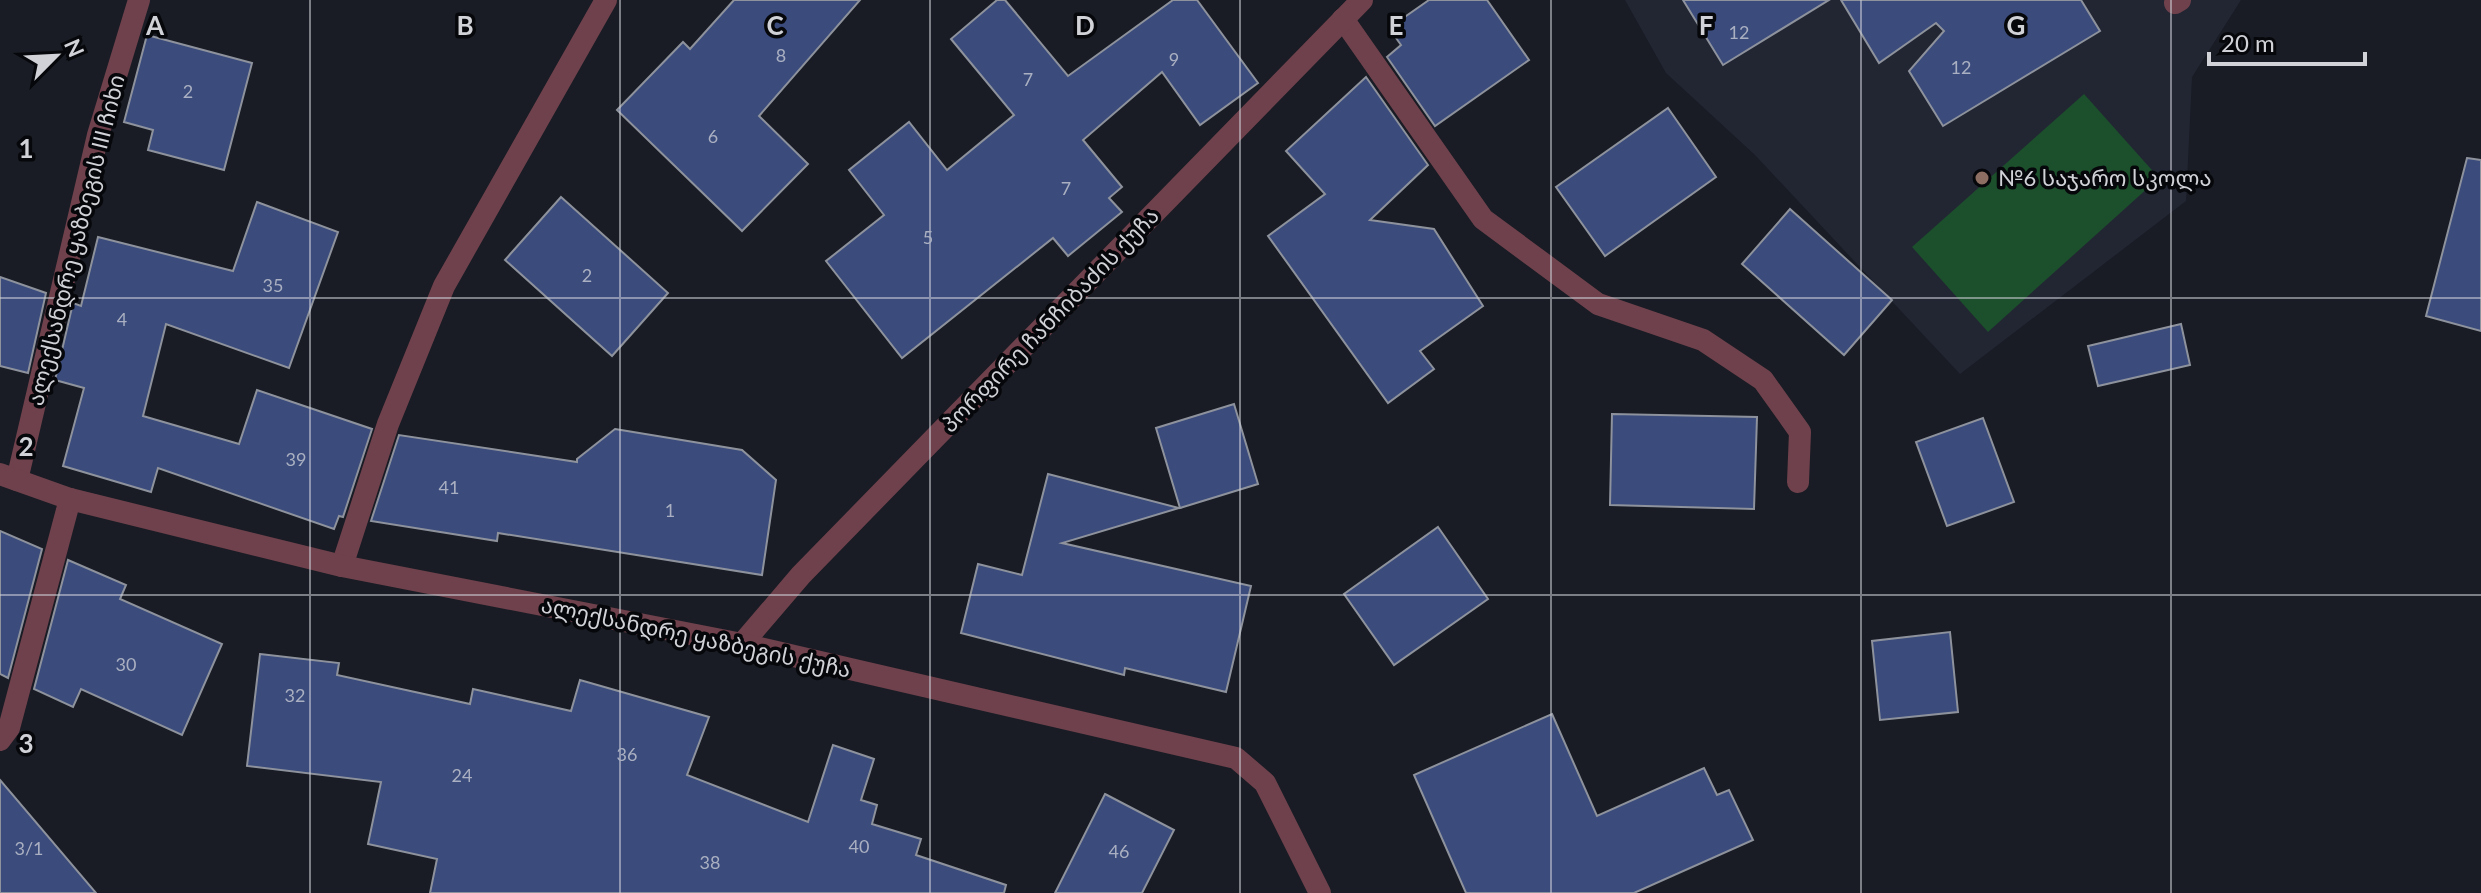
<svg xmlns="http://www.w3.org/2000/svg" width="2481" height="893" viewBox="0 0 2481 893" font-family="Lato,'Noto Sans Georgian',sans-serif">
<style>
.built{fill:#222633}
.green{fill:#1c4f2c}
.building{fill:#3a4b7c;stroke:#8d929c;stroke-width:2}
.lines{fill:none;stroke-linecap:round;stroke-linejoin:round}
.minor{stroke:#6f414c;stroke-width:22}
.tertiary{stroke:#6f414c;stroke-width:22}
.grid{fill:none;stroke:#d0d2d8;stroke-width:2;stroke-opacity:0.55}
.education-dot{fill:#8d6e63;stroke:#06070a;stroke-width:3}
.labels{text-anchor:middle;stroke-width:7;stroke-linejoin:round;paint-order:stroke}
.number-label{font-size:18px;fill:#aab0c1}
.poi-label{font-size:22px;fill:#d0d2d8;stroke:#06070a;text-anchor:start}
.street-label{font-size:22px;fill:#d0d2d8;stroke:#06070a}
.grid-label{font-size:26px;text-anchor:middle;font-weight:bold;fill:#d0d2d8;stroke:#06070a;stroke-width:7;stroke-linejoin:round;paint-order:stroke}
</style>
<rect width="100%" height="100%" fill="#191c24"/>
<path class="built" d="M 1625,0 L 2241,0 L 2192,77 L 2186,201 L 1960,374 L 1755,155 L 1666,73 Z"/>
<path class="green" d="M 2084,94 L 2159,178 L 1988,332 L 1912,247 Z"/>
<g class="building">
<path d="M 734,0 L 860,0 L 759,116 L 808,164 L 742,231 L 617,110 L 683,42 L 690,49 Z"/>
<path d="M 997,0 L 1005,0 L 1068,76 L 1173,0 L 1197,0 L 1258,83 L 1200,125 L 1162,72 L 1083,140 L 1122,187 L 1109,198 L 1122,212 L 1068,256 L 1053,238 L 902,358 L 826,261 L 884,215 L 849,170 L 909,122 L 947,170 L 1014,115 L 951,39 Z"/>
<path d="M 1429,0 L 1487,0 L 1529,60 L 1435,126 L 1387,57 L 1401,45 L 1389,28 Z"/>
<path d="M 1683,0 L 1829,0 L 1723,65 Z"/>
<path d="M 1841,0 L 2081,0 L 2100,31 L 1943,126 L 1909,71 L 1944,31 L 1936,23 L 1879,63 Z"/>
<path d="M 147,35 L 252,63 L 224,170 L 148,150 L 153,130 L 124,122 Z"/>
<path d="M 1366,77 L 1428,165 L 1370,220 L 1434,229 L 1483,306 L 1420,351 L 1434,369 L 1388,403 L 1268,236 L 1325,194 L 1286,151 Z"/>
<path d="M 1668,108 L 1716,177 L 1605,256 L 1556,187 Z"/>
<path d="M 2467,158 L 2481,160 L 2481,331 L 2426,316 Z"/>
<path d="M 561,197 L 668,293 L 612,356 L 505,260 Z"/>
<path d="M 257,202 L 338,232 L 289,368 L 166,324 L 143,416 L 239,444 L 257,390 L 372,429 L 343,517 L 339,516 L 334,529 L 158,468 L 151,492 L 63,466 L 84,388 L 55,380 L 73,303 L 81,306 L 98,237 L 233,271 Z"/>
<path d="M 1790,209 L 1892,300 L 1844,355 L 1742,264 Z"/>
<path d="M 0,277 L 46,293 L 28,373 L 0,366 Z"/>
<path d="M 2181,324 L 2190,365 L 2098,386 L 2088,346 Z"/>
<path d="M 1234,404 L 1258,484 L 1180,508 L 1156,428 Z"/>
<path d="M 1612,414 L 1757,417 L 1754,509 L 1610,505 Z"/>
<path d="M 1983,418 L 2014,502 L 1947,526 L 1916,442 Z"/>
<path d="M 615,429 L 742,450 L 776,480 L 762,575 L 498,533 L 497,541 L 371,521 L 399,435 L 577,462 L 577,459 Z"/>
<path d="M 1048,474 L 1179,508 L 1062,543 L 1251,586 L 1226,692 L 1125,668 L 1124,675 L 961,633 L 978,564 L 1022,575 Z"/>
<path d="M 1438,527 L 1488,599 L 1394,665 L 1344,594 Z"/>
<path d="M 0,531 L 42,549 L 8,678 L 0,674 Z"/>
<path d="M 68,560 L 126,585 L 120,599 L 222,644 L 182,735 L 81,689 L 73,707 L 34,689 Z"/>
<path d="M 1950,632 L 1958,712 L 1880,720 L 1872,641 Z"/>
<path d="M 260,654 L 339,663 L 337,675 L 470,704 L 473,689 L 571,711 L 580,680 L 709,717 L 687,775 L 808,822 L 833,745 L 874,759 L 861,800 L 877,805 L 872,824 L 921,839 L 916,855 L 1006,885 L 1004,893 L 430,893 L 437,859 L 368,844 L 381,782 L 247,766 Z"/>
<path d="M 1552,714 L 1597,816 L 1704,768 L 1717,795 L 1729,790 L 1753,840 L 1634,893 L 1466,893 L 1414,775 Z"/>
<path d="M 0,780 L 96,893 L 0,893 Z"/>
<path d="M 1105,794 L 1174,830 L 1142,893 L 1055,893 Z"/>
</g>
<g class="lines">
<g class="minor">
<path d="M 2175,3 L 2180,0"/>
<path d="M 1343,19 L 1483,219 L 1598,304 L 1703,340 L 1763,380 L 1800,432 L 1798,482"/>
<path d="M 17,480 L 98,135 L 139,0"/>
<path d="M 342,566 L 388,424 L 444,286 L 606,0"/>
<path d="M 742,644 L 801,575 L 1362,0"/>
<path d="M 0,740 L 9,728 L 70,499"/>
</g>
<path class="tertiary" d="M 0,474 L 70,499 L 342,566 L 742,644 L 1236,758 L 1265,783 L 1320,893"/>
</g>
<path class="grid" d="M 310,0 L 310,893M 620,0 L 620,893M 930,0 L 930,893M 1240,0 L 1240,893M 1551,0 L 1551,893M 1861,0 L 1861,893M 2171,0 L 2171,893M 0,298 L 2481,298M 0,595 L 2481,595"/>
<circle class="education-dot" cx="1982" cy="178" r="8"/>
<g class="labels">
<g class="number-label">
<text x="1739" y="39">12</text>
<text x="781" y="62">8</text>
<text x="1174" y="66">9</text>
<text x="1961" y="74">12</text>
<text x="1028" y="86">7</text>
<text x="188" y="98">2</text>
<text x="713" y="143">6</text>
<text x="1066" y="195">7</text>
<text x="928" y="244">5</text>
<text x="587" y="282">2</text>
<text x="273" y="292">35</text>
<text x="122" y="326">4</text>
<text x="296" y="466">39</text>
<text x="449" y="494">41</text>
<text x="670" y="517">1</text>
<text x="126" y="671">30</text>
<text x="295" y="702">32</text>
<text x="627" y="761">36</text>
<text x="462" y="782">24</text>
<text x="859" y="853">40</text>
<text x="29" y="855">3/1</text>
<text x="1119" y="858">46</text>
<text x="710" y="869">38</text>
</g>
<g class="poi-label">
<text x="1998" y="186">№6 საჯარო სკოლა</text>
</g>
<g class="street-label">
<text transform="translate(76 240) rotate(-76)" y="8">ალექსანდრე ყაზბეგის III ჩიხი</text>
<text transform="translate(1050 320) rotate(-46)" y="8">პორფირე ჩანჩიბაძის ქუჩა</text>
<text transform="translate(696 637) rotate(12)" y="8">ალექსანდრე ყაზბეგის ქუჩა</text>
</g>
</g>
<g class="grid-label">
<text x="155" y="35">A</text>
<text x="465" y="35">B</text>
<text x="775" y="35">C</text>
<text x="1085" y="35">D</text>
<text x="1396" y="35">E</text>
<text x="1706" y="35">F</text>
<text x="2016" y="35">G</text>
<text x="26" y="158">1</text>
<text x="26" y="456">2</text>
<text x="26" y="753">3</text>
</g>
<g transform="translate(56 56) rotate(66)" stroke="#06070a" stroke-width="6" paint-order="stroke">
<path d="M0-6L14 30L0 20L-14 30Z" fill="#d0d2d8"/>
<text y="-12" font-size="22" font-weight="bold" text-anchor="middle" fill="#d0d2d8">N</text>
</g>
<path d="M2209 52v12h156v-12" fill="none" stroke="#d0d2d8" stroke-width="4"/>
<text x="2221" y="52" font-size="24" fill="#d0d2d8" stroke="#06070a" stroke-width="6" paint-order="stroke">20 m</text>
</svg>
